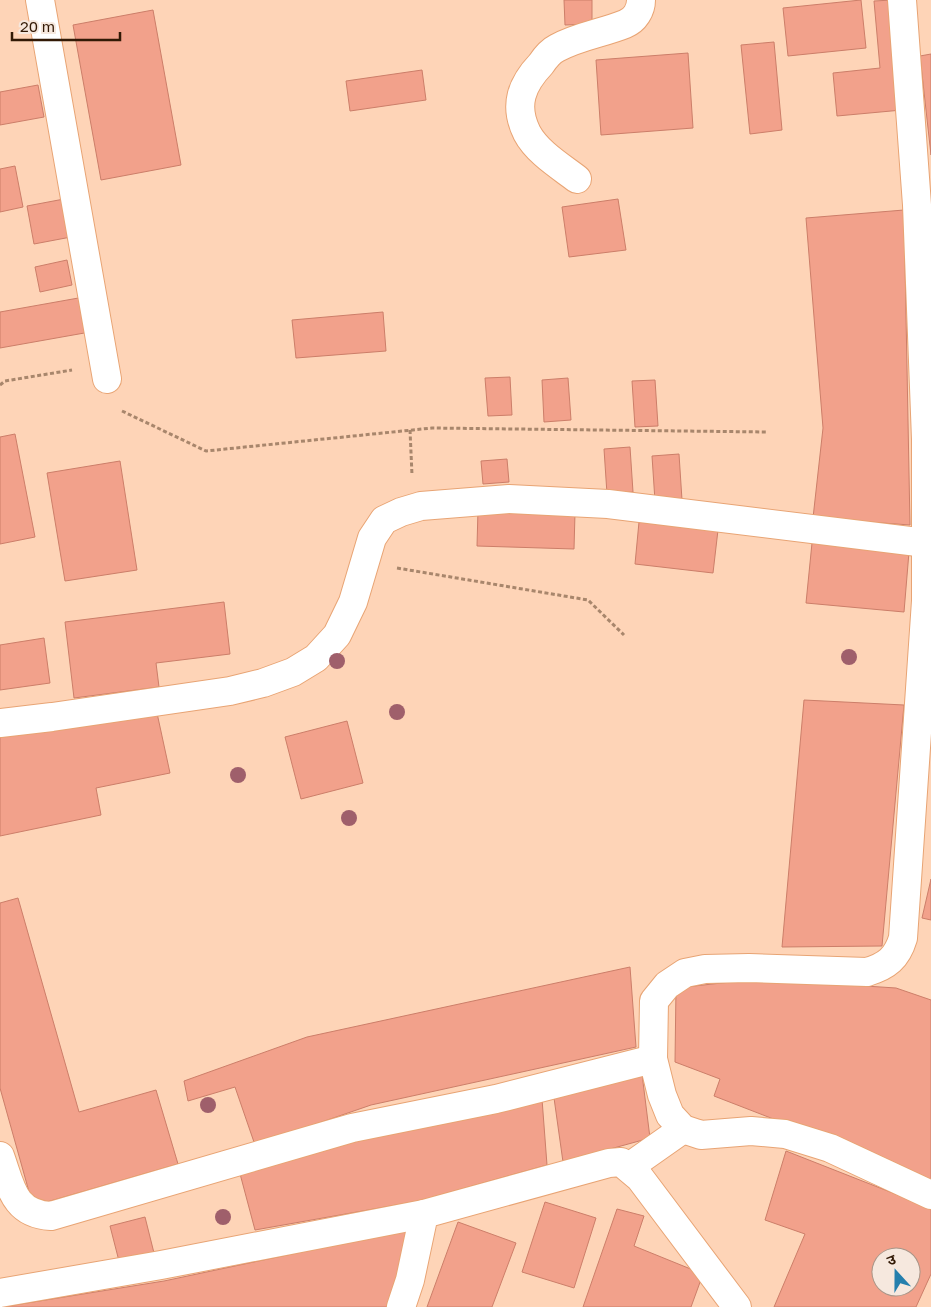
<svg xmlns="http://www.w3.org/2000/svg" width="931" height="1307" viewBox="0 0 931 1307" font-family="'Golos Text','Noto Sans Devanagari',sans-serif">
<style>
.building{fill:#f2a18b;stroke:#cc7e69;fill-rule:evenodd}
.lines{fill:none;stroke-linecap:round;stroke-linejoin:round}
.street-casing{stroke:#e8a474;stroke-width:30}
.path{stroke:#a8866c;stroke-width:3;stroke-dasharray:4 2.5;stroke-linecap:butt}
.street{stroke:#fff;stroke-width:28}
.tree{fill:#9f5f6b}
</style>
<rect width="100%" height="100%" fill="#fed4b7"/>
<g class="building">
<path d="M 564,0 L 592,0 L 592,24 L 565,25 Z"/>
<path d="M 861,0 L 866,48 L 788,56 L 783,8 Z"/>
<path d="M 892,0 L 902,110 L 837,116 L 833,73 L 880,68 L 874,1 Z"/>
<path d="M 153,10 L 181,165 L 101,180 L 73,25 Z"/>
<path d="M 774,42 L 782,130 L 750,134 L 741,45 Z"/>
<path d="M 688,53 L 693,128 L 601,135 L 596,60 Z"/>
<path d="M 931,54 L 931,155 L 920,56 Z"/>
<path d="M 422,70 L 426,100 L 350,111 L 346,81 Z"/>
<path d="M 38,85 L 44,117 L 0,125 L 0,92 Z"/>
<path d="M 15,166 L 23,207 L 0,212 L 0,169 Z"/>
<path d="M 64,199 L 71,237 L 34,244 L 27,206 Z"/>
<path d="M 618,199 L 626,250 L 569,257 L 562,207 Z"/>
<path d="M 904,210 L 910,525 L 813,518 L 823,428 L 806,218 Z"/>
<path d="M 67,260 L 72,285 L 40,292 L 35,267 Z"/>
<path d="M 84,297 L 90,332 L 0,348 L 0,312 Z"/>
<path d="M 383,312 L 386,351 L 296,358 L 292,320 Z"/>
<path d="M 510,377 L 512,415 L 488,416 L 485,378 Z"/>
<path d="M 568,378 L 571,420 L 544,422 L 542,380 Z"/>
<path d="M 655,380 L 658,426 L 635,427 L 632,381 Z"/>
<path d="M 15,434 L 35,537 L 0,544 L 0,437 Z"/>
<path d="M 630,447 L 633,492 L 607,494 L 604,449 Z"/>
<path d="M 679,454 L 682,500 L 655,501 L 652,456 Z"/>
<path d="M 507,459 L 509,482 L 483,484 L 481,461 Z"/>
<path d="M 120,461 L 137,570 L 65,581 L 47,473 Z"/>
<path d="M 478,510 L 575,513 L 574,549 L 477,546 Z"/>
<path d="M 639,522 L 718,530 L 713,573 L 635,564 Z"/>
<path d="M 812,543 L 909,552 L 904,612 L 806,603 Z"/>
<path d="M 224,602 L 230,654 L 156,663 L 159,687 L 74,698 L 65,622 Z"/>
<path d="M 44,638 L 50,683 L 0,690 L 0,645 Z"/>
<path d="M 804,700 L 904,705 L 882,946 L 782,947 Z"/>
<path d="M 157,713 L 170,773 L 96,788 L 101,815 L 0,836 L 0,731 Z"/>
<path d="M 347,721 L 363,783 L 301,799 L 285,737 Z"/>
<path d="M 931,879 L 931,920 L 922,918 Z"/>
<path d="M 18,898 L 79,1112 L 156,1090 L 178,1164 L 33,1206 L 0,1088 L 0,903 Z"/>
<path d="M 630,967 L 636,1047 L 371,1105 L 255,1145 L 235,1087 L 188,1101 L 184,1081 L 307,1037 Z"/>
<path d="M 758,979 L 896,988 L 931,1000 L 931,1180 L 714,1096 L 720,1079 L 675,1062 L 676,988 Z"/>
<path d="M 642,1074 L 650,1138 L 563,1162 L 554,1098 Z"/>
<path d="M 542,1099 L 547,1165 L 419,1201 L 255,1230 L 239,1170 L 350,1139 Z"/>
<path d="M 786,1151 L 931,1208 L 931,1274 L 916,1307 L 774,1307 L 805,1234 L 765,1220 ZM 881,1257 L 911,1257 L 911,1287 L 881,1287 Z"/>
<path d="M 545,1202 L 596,1218 L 574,1288 L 522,1272 Z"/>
<path d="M 617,1209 L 644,1216 L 634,1246 L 703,1274 L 691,1307 L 583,1307 Z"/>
<path d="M 145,1217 L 155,1257 L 120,1265 L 110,1226 Z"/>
<path d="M 458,1222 L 516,1243 L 492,1307 L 427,1307 Z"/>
<path d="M 410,1229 L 388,1307 L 2,1307 L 164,1281 Z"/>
</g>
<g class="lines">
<defs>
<g id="street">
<path d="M 40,0 L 107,379"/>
<path d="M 902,0 L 917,205 L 926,439 L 926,601 L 903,938 C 897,958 887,966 867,972 L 749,968 L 705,969 L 685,973 L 667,985 L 654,1001 L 653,1059 L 662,1095 L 670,1115 L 683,1129 L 701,1135 L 751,1131 L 785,1134 L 830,1148 L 931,1195"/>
<path d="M 577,179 C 560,166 537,152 527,133 C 513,105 522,84 541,64 C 545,58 551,51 557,48 C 579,36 603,33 625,24 C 635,20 641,10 641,0"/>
<path d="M 0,723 L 52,717 L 230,691 L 263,683 L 293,672 L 316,658 L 337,635 L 353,602 L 372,538 L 384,520 L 401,512 L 421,506 L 509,499 L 608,504 L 926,543"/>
<path d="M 0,1156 C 11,1186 13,1214 51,1216 L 352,1128 L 496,1099 L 653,1059"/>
<path d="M 629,1167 L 683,1129"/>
<path d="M 0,1293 L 161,1265 L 424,1214"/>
<path d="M 401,1307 L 410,1280 L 424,1214 L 609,1163 L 621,1162 L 640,1178 L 737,1307"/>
</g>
</defs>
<use href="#street" class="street-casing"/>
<g class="path">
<path d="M 0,385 L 5,381 L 72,370"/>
<path d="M 122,411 L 206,451 L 432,428 L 766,432"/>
<path d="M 410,430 L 412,475"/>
<path d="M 397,568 L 588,600 L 624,635"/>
</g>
<use href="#street" class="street"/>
</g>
<g class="tree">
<circle cx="849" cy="657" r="8"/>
<circle cx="337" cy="661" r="8"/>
<circle cx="397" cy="712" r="8"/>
<circle cx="238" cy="775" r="8"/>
<circle cx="349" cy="818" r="8"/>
<circle cx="208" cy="1105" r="8"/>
<circle cx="223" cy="1217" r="8"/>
</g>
<g transform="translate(896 1272) rotate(339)"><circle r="24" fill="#f6e8de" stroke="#a89587"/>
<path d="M0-4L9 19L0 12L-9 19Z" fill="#257fad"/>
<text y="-8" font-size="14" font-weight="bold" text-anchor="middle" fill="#321905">उ</text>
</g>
<path d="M12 32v8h108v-8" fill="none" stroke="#321905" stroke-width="2.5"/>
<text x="20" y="32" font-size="15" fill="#321905" stroke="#f6e8de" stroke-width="4" paint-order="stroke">20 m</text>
</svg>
